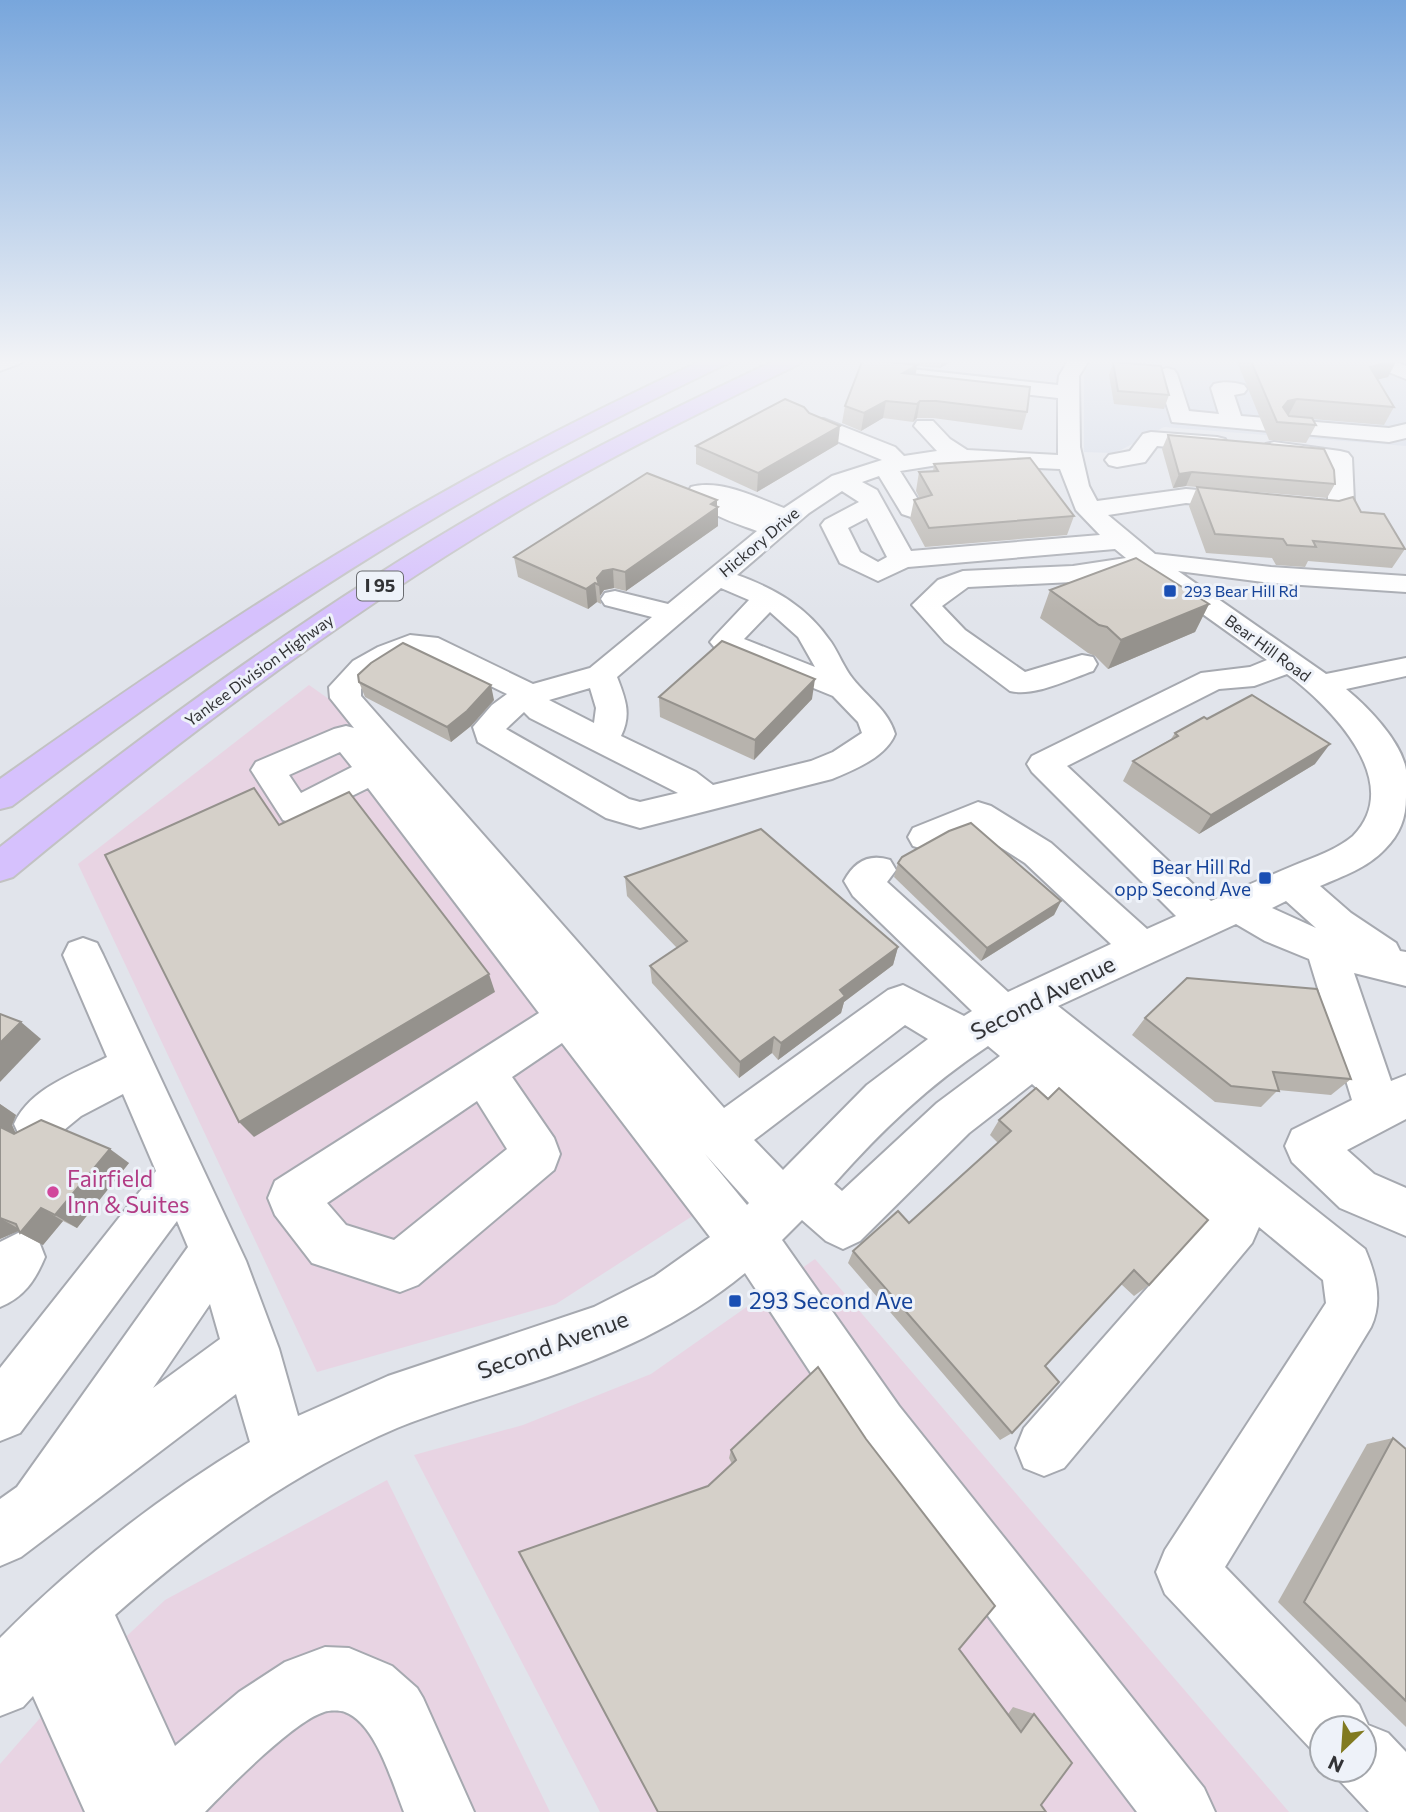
<svg xmlns="http://www.w3.org/2000/svg" width="1406" height="1812" viewBox="0 0 1406 1812" font-family="Commissioner,sans-serif">
<style>
.built{fill:#d1d8e6}
.industrial{fill:#e8d4e3}
.lines{fill:none;stroke-linecap:round;stroke-linejoin:round}
.minor-casing{stroke:#a6a9b0;stroke-width:4}
.highway-casing{stroke:#c2c2c3;stroke-width:4}
.minor{fill:#fff;fill-rule:evenodd}
.highway{fill:#d6c1fd;fill-rule:evenodd}
.wall{fill:#b7b3ad}
.shaded-wall{fill:#95928d}
.building{fill:#d5d0c9;stroke:#95928d;stroke-width:2}
.transit-dot{fill:#1a4fb4;stroke:#eef2f9;stroke-width:2.5}
.hotel-dot{fill:#d1479c;stroke:#eef2f9;stroke-width:2.5}
.labels{text-anchor:middle;stroke-width:6;stroke-linejoin:round;paint-order:stroke}
.far-street-label{font-size:16px;fill:#323336;stroke:#eef2f9}
.far-transit-label{font-size:16px;fill:#164399;stroke:#eef2f9;text-anchor:start}
.shield{fill:#eef2f9;stroke:#6a6c70;stroke-width:2}
.shield-label{font-size:18px;font-weight:bold;fill:#323336}
.transit-label{font-size:19px;fill:#164399;stroke:#eef2f9;text-anchor:end}
.near-street-label{font-size:23px;fill:#323336;stroke:#eef2f9}
.near-hotel-label{font-size:23px;fill:#b23c85;stroke:#eef2f9;text-anchor:start}
.near-transit-label{font-size:23px;fill:#164399;stroke:#eef2f9;text-anchor:start}
</style>
<rect width="100%" height="100%" fill="#e1e4eb"/>
<path class="built" d="M 1098,359 L 1406,359 L 1406,446 L 1164,427 L 1121,450 L 1112,453 L 1084,452 L 1084,374 L 1089,365 Z"/>
<g class="industrial">
<path d="M 309,685 L 353,716 L 739,1186 L 556,1304 L 317,1372 L 78,864 Z"/>
<path d="M 815,1259 L 1289,1812 L 600,1812 L 414,1455 L 523,1425 L 651,1374 Z"/>
<path d="M 387,1480 L 550,1812 L 0,1812 L 0,1764 L 41,1717 L 165,1600 Z"/>
</g>
<g class="lines">
<defs>
<g id="minor">
<path d="M 0,359 L 24,359 L 21,363 L 0,371 Z"/>
<path d="M 1069,359 L 1090,359 L 1079,376 L 1080,447 L 1089,486 L 1097,501 L 1186,489 L 1328,501 L 1328,463 L 1274,456 L 1266,454 L 1262,449 L 1266,444 L 1274,442 L 1340,451 L 1348,453 L 1352,458 L 1354,502 L 1349,511 L 1328,517 L 1186,503 L 1108,515 L 1155,554 L 1271,567 L 1406,576 L 1406,592 L 1271,583 L 1178,571 L 1326,674 L 1406,658 L 1406,676 L 1346,689 C 1367,706 1402,742 1406,770 C 1406,778 1406,788 1406,797 C 1406,818 1400,834 1385,849 C 1367,868 1343,876 1320,886 L 1351,913 L 1396,943 L 1400,951 L 1406,952 L 1406,986 L 1354,973 L 1391,1081 L 1406,1075 L 1406,1119 L 1347,1150 L 1374,1174 L 1406,1188 L 1406,1236 L 1340,1208 L 1292,1162 L 1285,1146 L 1292,1130 L 1352,1100 L 1309,959 L 1265,941 L 1236,924 L 1058,1006 L 1365,1249 C 1376,1275 1383,1301 1371,1327 L 1225,1567 L 1359,1705 L 1368,1725 L 1388,1733 L 1406,1752 L 1406,1812 L 1369,1812 L 1340,1781 L 1336,1770 L 1364,1770 L 1364,1728 L 1322,1728 L 1322,1755 L 1313,1751 L 1165,1594 L 1156,1572 L 1165,1550 L 1326,1303 L 1323,1280 L 1259,1227 L 1252,1243 L 1064,1468 L 1044,1476 L 1024,1468 L 1016,1448 L 1024,1428 L 1200,1228 L 1032,1084 L 969,1133 L 860,1241 L 843,1249 L 826,1241 L 802,1220 L 782,1240 L 899,1406 L 1204,1788 L 1215,1812 L 1137,1812 L 859,1446 L 745,1273 C 682,1325 609,1357 533,1382 C 488,1397 441,1410 397,1428 C 292,1473 200,1540 115,1615 L 175,1746 L 239,1692 L 285,1662 L 325,1647 L 349,1648 L 392,1666 L 417,1688 L 423,1698 L 474,1812 L 404,1812 C 393,1785 376,1723 345,1712 C 340,1710 329,1710 324,1712 C 294,1721 228,1788 205,1812 L 85,1812 L 33,1696 L 23,1707 L 0,1716 L 0,1638 C 75,1562 159,1497 250,1442 L 236,1394 L 21,1557 L 0,1566 L 0,1499 L 17,1487 L 188,1247 L 177,1221 L 20,1433 L 0,1441 L 0,1368 L 156,1171 L 123,1094 L 81,1116 L 53,1139 L 37,1146 L 21,1139 L 14,1124 C 30,1088 74,1074 107,1057 L 63,955 L 69,943 L 83,938 L 97,943 L 103,955 L 246,1261 L 279,1349 L 298,1416 L 388,1376 L 594,1307 L 655,1276 L 710,1237 L 562,1043 L 512,1077 L 554,1138 L 560,1154 L 554,1170 L 418,1285 L 400,1292 L 312,1263 L 275,1215 L 268,1198 L 275,1181 L 539,1013 L 368,788 L 295,824 L 283,820 L 251,770 L 256,762 L 334,729 L 346,726 L 354,728 L 330,698 L 329,687 L 353,661 L 378,647 L 410,635 L 438,638 L 533,684 L 590,668 L 652,617 L 605,605 L 601,599 L 605,593 L 615,591 L 668,604 L 757,531 C 733,522 703,514 688,492 L 691,487 C 721,479 757,498 784,508 L 832,476 L 882,460 L 808,429 L 805,424 L 808,419 L 824,419 L 895,447 L 904,456 L 937,451 L 914,426 L 917,421 L 933,421 L 950,439 L 967,450 L 1058,455 L 1058,398 L 893,379 L 886,377 L 883,373 L 886,369 L 893,367 L 1058,385 L 1059,376 ZM 944,464 L 1060,469 L 1076,510 L 1100,535 L 911,551 L 877,490 L 862,482 L 879,476 L 902,514 L 911,517 L 920,514 L 924,509 L 900,471 ZM 842,491 L 859,502 L 825,520 L 821,525 L 840,563 L 878,581 L 908,567 L 1115,549 L 1126,558 L 1073,566 L 963,571 L 938,580 L 912,605 L 945,642 L 1010,691 C 1035,697 1069,679 1093,671 L 1097,664 L 1093,657 L 1082,655 L 1025,672 L 965,630 L 942,606 L 968,587 L 1073,582 L 1144,572 L 1267,660 L 1250,667 L 1201,673 L 1032,756 L 1027,764 L 1032,772 L 1176,916 L 1147,929 L 1051,843 L 991,806 L 978,802 L 913,828 L 908,837 L 913,846 L 926,850 L 975,831 L 1025,863 L 1111,944 L 1008,992 L 887,882 L 896,870 L 890,860 C 869,853 854,862 844,881 L 853,896 L 972,1011 L 964,1016 L 903,985 L 888,990 L 724,1108 L 361,696 L 361,689 C 376,673 399,653 423,653 L 507,694 L 492,705 L 473,727 L 478,742 L 606,818 L 640,828 L 832,779 C 854,770 886,757 895,734 C 888,710 868,698 853,679 C 844,668 839,654 831,642 C 807,607 776,589 737,575 L 809,513 ZM 867,518 L 887,557 L 878,562 L 860,552 L 848,528 ZM 721,588 L 749,600 L 715,636 L 710,642 L 715,648 L 833,696 L 858,722 L 862,733 L 833,752 L 811,761 L 713,785 L 696,772 L 621,736 C 632,714 625,698 617,677 ZM 770,612 L 798,637 L 815,667 L 744,639 ZM 1287,674 C 1330,706 1406,782 1353,836 C 1336,850 1315,857 1295,865 C 1267,877 1239,889 1211,901 L 1067,766 L 1219,689 L 1254,686 ZM 590,688 L 596,708 L 594,723 L 549,700 ZM 524,712 L 530,718 L 678,793 L 640,802 L 629,799 L 506,729 ZM 340,752 L 352,767 L 301,793 L 289,775 ZM 1286,901 L 1316,928 L 1272,908 ZM 905,1025 L 928,1039 L 867,1085 L 783,1170 L 754,1140 ZM 988,1046 L 1000,1056 L 937,1103 L 842,1191 L 834,1184 C 881,1131 929,1085 988,1046 ZM 477,1101 L 507,1149 L 394,1240 L 346,1225 L 327,1203 ZM 705,1154 L 749,1203 L 747,1205 ZM 210,1304 L 220,1339 L 153,1388 Z"/>
<path d="M 1363,359 L 1390,359 L 1406,366 L 1406,379 L 1366,363 Z"/>
<path d="M 1167,368 L 1174,370 L 1177,374 L 1189,411 L 1219,414 L 1211,388 L 1214,384 C 1224,381 1234,382 1244,385 L 1247,389 L 1244,393 L 1234,395 L 1241,416 L 1389,428 L 1406,424 L 1406,438 L 1389,442 L 1172,422 L 1157,374 L 1160,370 Z"/>
<path d="M 1151,432 L 1217,437 L 1225,439 L 1228,444 L 1225,449 L 1217,451 L 1157,446 L 1145,462 L 1117,467 L 1109,465 L 1105,460 L 1109,455 L 1130,451 L 1143,434 Z"/>
<path d="M 20,1232 L 38,1239 L 45,1257 C 35,1281 24,1297 0,1307 L 0,1242 Z"/>
</g>
<g id="highway">
<path d="M 705,359 L 731,359 L 728,363 C 632,409 538,457 446,511 C 295,600 152,700 12,806 L 0,809 L 0,779 C 140,680 282,583 431,499 C 521,448 612,402 705,359 Z"/>
<path d="M 778,359 L 804,359 L 801,363 C 703,411 604,459 510,516 C 334,622 171,746 13,877 L 0,881 L 0,847 C 158,723 321,603 496,503 C 587,450 683,404 778,359 Z"/>
</g>
</defs>
<use href="#minor" class="minor-casing"/>
<use href="#highway" class="highway-casing"/>
<use href="#minor" class="minor"/>
<use href="#highway" class="highway"/>
</g>
<g class="wall">
<path d="M 873,359 L 954,359 L 953,361 L 940,368 L 917,366 L 916,374 L 1027,412 L 1022,430 L 933,418 L 917,418 L 913,422 L 883,418 L 861,431 L 842,423 L 845,406 Z"/>
<path d="M 1236,359 L 1396,359 L 1388,377 L 1377,379 L 1394,407 L 1384,425 L 1312,419 L 1316,425 L 1306,443 L 1269,440 Z"/>
<path d="M 1113,362 L 1169,395 L 1164,409 L 1114,404 L 1109,375 Z"/>
<path d="M 809,413 L 838,444 L 757,492 L 696,464 L 696,446 Z"/>
<path d="M 1168,435 L 1335,484 L 1327,498 L 1222,489 L 1361,512 L 1405,549 L 1392,568 L 1308,561 L 1305,567 L 1276,565 L 1272,558 L 1206,553 L 1189,506 L 1197,487 L 1186,486 L 1173,488 L 1162,449 Z"/>
<path d="M 934,464 L 1074,516 L 1067,535 L 925,547 L 910,519 L 914,500 L 920,499 L 916,491 L 919,472 L 933,471 Z"/>
<path d="M 717,506 L 718,526 L 626,591 L 614,588 L 604,590 L 600,596 L 601,604 L 597,602 L 588,609 L 518,577 L 514,557 Z"/>
<path d="M 1050,590 L 1209,604 L 1195,632 L 1108,669 L 1095,656 L 1088,653 L 1040,618 Z"/>
<path d="M 359,682 L 494,700 L 471,726 L 451,742 L 365,697 Z"/>
<path d="M 659,697 L 812,699 L 754,760 L 660,717 Z"/>
<path d="M 1207,719 L 1315,764 L 1199,834 L 1123,781 L 1133,761 L 1171,739 L 1175,733 Z"/>
<path d="M 898,863 L 1061,901 L 1054,915 L 981,961 L 894,877 Z"/>
<path d="M 625,877 L 898,947 L 893,965 L 844,1002 L 841,1013 L 778,1060 L 772,1053 L 739,1078 L 652,983 L 650,966 L 677,948 L 627,896 Z"/>
<path d="M 1145,1018 L 1351,1079 L 1331,1095 L 1278,1090 L 1261,1107 L 1215,1102 L 1132,1035 Z"/>
<path d="M 1036,1088 L 1149,1285 L 1134,1296 L 1121,1284 L 1045,1366 L 1012,1433 L 1000,1440 L 848,1263 L 853,1251 L 909,1223 L 998,1143 L 990,1135 L 999,1120 Z"/>
<path d="M 0,1104 L 16,1115 L 12,1125 L 15,1133 L 129,1163 L 77,1228 L 63,1221 L 43,1245 L 20,1233 L 19,1230 L 0,1239 Z"/>
<path d="M 1393,1438 L 1406,1449 L 1406,1727 L 1278,1602 L 1367,1444 Z"/>
<path d="M 731,1450 L 959,1649 L 1008,1714 L 1013,1707 L 1034,1714 L 1041,1805 L 708,1486 L 732,1464 L 729,1458 Z"/>
</g>
<g class="shaded-wall">
<path d="M 942,359 L 954,359 L 953,361 L 940,368 Z"/>
<path d="M 1397,360 L 1388,377 L 1360,384 L 1370,367 Z"/>
<path d="M 917,365 L 914,383 L 903,373 Z"/>
<path d="M 1297,399 L 1288,416 L 1283,407 L 1288,401 Z"/>
<path d="M 886,401 L 883,418 L 861,431 L 864,413 Z"/>
<path d="M 920,401 L 917,418 L 913,422 L 917,404 Z"/>
<path d="M 840,426 L 838,444 L 757,492 L 758,473 Z"/>
<path d="M 1192,472 L 1186,486 L 1173,488 L 1179,474 Z"/>
<path d="M 717,500 L 717,508 L 718,507 L 718,526 L 626,591 L 625,572 Z"/>
<path d="M 613,569 L 614,588 L 604,590 L 600,596 L 599,585 L 597,578 L 603,571 Z"/>
<path d="M 595,583 L 597,602 L 588,609 L 586,589 Z"/>
<path d="M 1209,604 L 1195,632 L 1108,669 L 1121,640 Z"/>
<path d="M 815,679 L 812,699 L 754,760 L 755,740 Z"/>
<path d="M 491,685 L 494,700 L 471,726 L 451,742 L 447,727 Z"/>
<path d="M 1330,744 L 1315,764 L 1199,834 L 1211,815 Z"/>
<path d="M 1061,901 L 1054,915 L 981,961 L 987,948 Z"/>
<path d="M 898,947 L 893,965 L 844,1002 L 841,1013 L 778,1060 L 781,1043 L 840,990 Z"/>
<path d="M 489,974 L 495,992 L 254,1137 L 239,1122 Z"/>
<path d="M 21,1022 L 41,1039 L 0,1082 L 0,1043 Z"/>
<path d="M 774,1037 L 772,1053 L 739,1078 L 740,1062 Z"/>
<path d="M 0,1104 L 16,1115 L 12,1125 L 19,1140 L 0,1128 Z"/>
<path d="M 110,1149 L 129,1163 L 77,1228 L 55,1215 Z"/>
<path d="M 41,1208 L 63,1221 L 43,1245 L 20,1233 Z"/>
<path d="M 0,1218 L 21,1230 L 0,1239 Z"/>
</g>
<g class="building">
<path d="M 863,359 L 917,365 L 903,373 L 1030,387 L 1027,412 L 936,401 L 920,401 L 917,404 L 886,401 L 864,413 L 845,406 Z"/>
<path d="M 1250,359 L 1396,359 L 1397,360 L 1370,367 L 1394,407 L 1297,399 L 1288,401 L 1283,407 L 1289,416 L 1312,418 L 1316,425 L 1277,422 Z"/>
<path d="M 1113,362 L 1161,366 L 1169,395 L 1118,391 Z"/>
<path d="M 785,399 L 804,407 L 809,413 L 840,426 L 758,473 L 696,446 Z"/>
<path d="M 1168,435 L 1324,449 L 1334,470 L 1335,484 L 1192,472 L 1179,474 Z"/>
<path d="M 1030,458 L 1074,516 L 929,528 L 914,500 L 932,495 L 919,472 L 938,471 L 934,464 Z"/>
<path d="M 647,473 L 717,500 L 711,504 L 718,507 L 625,572 L 613,569 L 603,571 L 597,578 L 599,585 L 595,583 L 586,589 L 514,557 Z"/>
<path d="M 1197,487 L 1339,501 L 1353,497 L 1361,512 L 1384,514 L 1405,549 L 1313,541 L 1316,547 L 1287,545 L 1283,539 L 1215,534 Z"/>
<path d="M 1136,558 L 1209,604 L 1121,640 L 1107,627 L 1099,625 L 1050,590 Z"/>
<path d="M 722,641 L 815,679 L 755,740 L 659,697 Z"/>
<path d="M 403,643 L 491,685 L 467,711 L 447,727 L 359,682 L 358,675 L 371,663 Z"/>
<path d="M 1252,695 L 1330,744 L 1211,815 L 1133,761 L 1178,736 L 1175,733 L 1204,717 L 1207,719 Z"/>
<path d="M 254,788 L 279,825 L 349,792 L 489,974 L 239,1122 L 105,855 Z"/>
<path d="M 971,823 L 1061,901 L 987,948 L 898,863 L 902,857 L 949,831 Z"/>
<path d="M 761,829 L 898,947 L 840,990 L 845,996 L 781,1043 L 774,1037 L 740,1062 L 650,966 L 687,941 L 625,877 Z"/>
<path d="M 1187,978 L 1317,989 L 1351,1079 L 1273,1072 L 1279,1091 L 1231,1086 L 1145,1018 Z"/>
<path d="M 0,1014 L 21,1022 L 0,1043 Z"/>
<path d="M 1036,1088 L 1048,1099 L 1059,1088 L 1208,1220 L 1149,1285 L 1134,1270 L 1045,1366 L 1059,1382 L 1012,1433 L 853,1251 L 898,1211 L 909,1223 L 1011,1131 L 999,1120 Z"/>
<path d="M 41,1120 L 110,1149 L 55,1215 L 41,1208 L 20,1233 L 16,1224 L 0,1218 L 0,1127 L 14,1134 Z"/>
<path d="M 818,1367 L 866,1439 L 995,1606 L 959,1649 L 1021,1732 L 1034,1714 L 1072,1763 L 1041,1805 L 1046,1812 L 658,1812 L 519,1552 L 708,1486 L 736,1460 L 731,1450 Z"/>
<path d="M 1393,1438 L 1406,1449 L 1406,1701 L 1304,1602 Z"/>
</g>
<linearGradient id="sky" x2="0" y2="1"><stop stop-color="#78a6dc"/><stop offset="0.59" stop-color="#f2f3f6"/><stop offset="1" stop-color="#f2f3f6" stop-opacity="0"/></linearGradient>
<rect width="1406" height="612" fill="url(#sky)"/>
<g class="transit-dot">
<rect x="1163" y="584" width="14" height="14" rx="3.5"/>
<rect x="1258" y="871" width="14" height="14" rx="3.5"/>
<rect x="728" y="1294" width="14" height="14" rx="3.5"/>
</g>
<circle class="hotel-dot" cx="53" cy="1192" r="7"/>
<g class="labels">
<g class="far-street-label">
<text transform="translate(759 542) rotate(-40)" y="6">Hickory Drive</text>
<text transform="translate(1268 648) rotate(36)" y="6">Bear Hill Road</text>
<text transform="translate(259 670) rotate(-36)" y="6">Yankee Division Highway</text>
</g>
<g class="far-transit-label">
<text x="1184" y="597">293 Bear Hill Rd</text>
</g>
<rect class="shield" x="357" y="571.5" width="46" height="29" rx="5"/>
<g class="shield-label">
<text x="380" y="592">I 95</text>
</g>
<g class="transit-label">
<text x="1251" y="874">Bear Hill Rd<tspan x="1251" dy="22">opp Second Ave</tspan></text>
</g>
<g class="near-street-label">
<text transform="translate(1043 998) rotate(-27)" y="8">Second Avenue</text>
<text transform="translate(553 1345) rotate(-20)" y="8">Second Avenue</text>
</g>
<g class="near-hotel-label">
<text x="67" y="1187">Fairfield<tspan x="67" dy="26">Inn &amp; Suites</tspan></text>
</g>
<g class="near-transit-label">
<text x="749" y="1309">293 Second Ave</text>
</g>
</g>
<g transform="translate(1343 1749) rotate(205)"><circle r="33" fill="#eef2f9" stroke="#a3a6ab" stroke-width="2"/>
<path d="M0-5L12 26L0 18L-12 26Z" fill="#817a20"/>
<text y="-10" font-size="19" font-weight="bold" text-anchor="middle" fill="#323336">N</text>
</g>
</svg>
